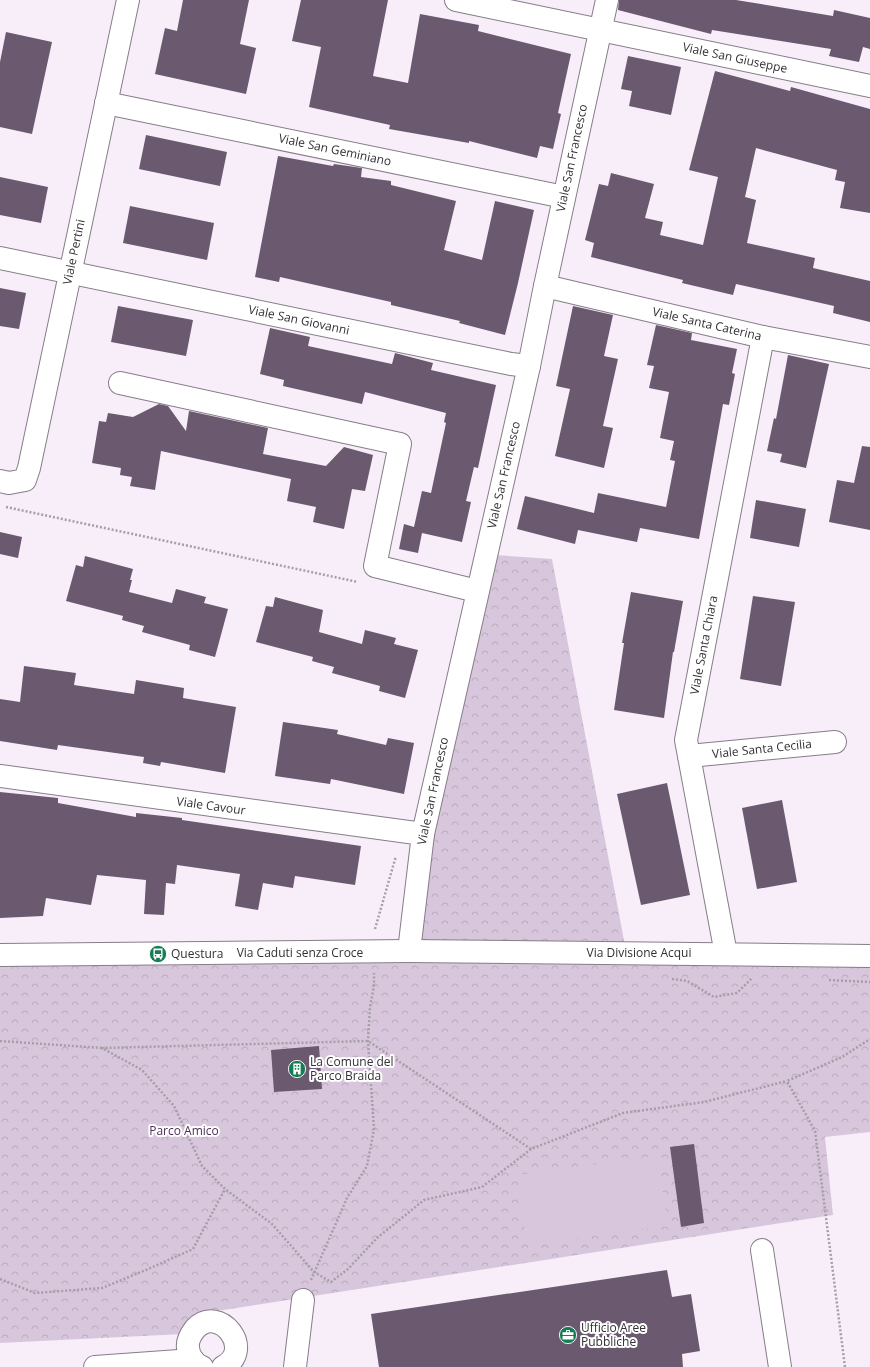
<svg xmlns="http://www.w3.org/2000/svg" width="870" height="1367" viewBox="0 0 870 1367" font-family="'Open Sans',sans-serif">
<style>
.park{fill:url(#park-crowns)}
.garden{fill:#d8c7dc}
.building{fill:#6b596f}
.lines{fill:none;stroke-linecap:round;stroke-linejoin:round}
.minor-casing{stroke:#867d88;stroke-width:24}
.path{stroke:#a59ea6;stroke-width:2.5;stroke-dasharray:2 2;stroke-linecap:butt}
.minor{stroke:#fff;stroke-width:22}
.labels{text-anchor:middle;stroke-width:4;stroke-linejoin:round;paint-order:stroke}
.street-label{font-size:12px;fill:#333034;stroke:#fff}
.poi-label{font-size:12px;fill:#333034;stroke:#fff;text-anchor:start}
.park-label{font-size:12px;fill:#4d2f54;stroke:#fff}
</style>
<defs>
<pattern id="park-crowns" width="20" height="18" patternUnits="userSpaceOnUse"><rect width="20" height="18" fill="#d8c7dc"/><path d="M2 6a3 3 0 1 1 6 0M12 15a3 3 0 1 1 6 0" fill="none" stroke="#baabbd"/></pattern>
</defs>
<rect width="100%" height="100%" fill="#f8eefa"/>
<path class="park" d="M 481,554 L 552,559 L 626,951 L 870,952 L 870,1132 L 825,1137 L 833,1215 L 217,1311 L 183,1334 L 0,1343 L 0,950 L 402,945 Z"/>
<path class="garden" d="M 657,1156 L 668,1226 L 527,1245 L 517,1175 Z"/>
<g class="building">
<path d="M 183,0 L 249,0 L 240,44 L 256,48 L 246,94 L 155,74 L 165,28 L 177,31 Z"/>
<path d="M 301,0 L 388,0 L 373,76 L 408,83 L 420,14 L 479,25 L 478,31 L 571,54 L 558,113 L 561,114 L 553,149 L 540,146 L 537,158 L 469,141 L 469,143 L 389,129 L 390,125 L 309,107 L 321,47 L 292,41 Z"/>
<path d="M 619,0 L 736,0 L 833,16 L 834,10 L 870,18 L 870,49 L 863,47 L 859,62 L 829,56 L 831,49 L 712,30 L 711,34 L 618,10 Z"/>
<path d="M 6,32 L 52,42 L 32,134 L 0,127 L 0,62 Z"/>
<path d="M 628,56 L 681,67 L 671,115 L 629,106 L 632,91 L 621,89 Z"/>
<path d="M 715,71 L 790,91 L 791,87 L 870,109 L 870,213 L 840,208 L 845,182 L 835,180 L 837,170 L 756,148 L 745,197 L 756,200 L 747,243 L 815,258 L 813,268 L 870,281 L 870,322 L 833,313 L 834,306 L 736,284 L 733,295 L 682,283 L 683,280 L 591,257 L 594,243 L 585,240 L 599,184 L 608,186 L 611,173 L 654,184 L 645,218 L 663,222 L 660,235 L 703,245 L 718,177 L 689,170 Z"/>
<path d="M 146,135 L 227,152 L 220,186 L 139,169 Z"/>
<path d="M 278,156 L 333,166 L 334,164 L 362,168 L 361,177 L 391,181 L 391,185 L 456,201 L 444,250 L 482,260 L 495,201 L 534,210 L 518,283 L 505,335 L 459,323 L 460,321 L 391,305 L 391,302 L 280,277 L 279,282 L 255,277 Z"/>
<path d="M 0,177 L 48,187 L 41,223 L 0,215 Z"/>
<path d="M 130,206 L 214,223 L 207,260 L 123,243 Z"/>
<path d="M 0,288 L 26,293 L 19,329 L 0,326 Z"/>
<path d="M 118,306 L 193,320 L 186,356 L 111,342 Z"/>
<path d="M 573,306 L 613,315 L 604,356 L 618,359 L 603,426 L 613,428 L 604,468 L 555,456 L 570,389 L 556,386 Z"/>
<path d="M 656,325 L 692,333 L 691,340 L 737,349 L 732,373 L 735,374 L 729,405 L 723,404 L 699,539 L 640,528 L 637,542 L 578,530 L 575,544 L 517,529 L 525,496 L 594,513 L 598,493 L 666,507 L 675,461 L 670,460 L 674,441 L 660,438 L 669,392 L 649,388 L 654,366 L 647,365 Z"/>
<path d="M 270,328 L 310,337 L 308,346 L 392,364 L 395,353 L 433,363 L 431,370 L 496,385 L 478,468 L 474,467 L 466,501 L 471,502 L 462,542 L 422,533 L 418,553 L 399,549 L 404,524 L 414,527 L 422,491 L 431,493 L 446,423 L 444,422 L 446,413 L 365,392 L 362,404 L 283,386 L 284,380 L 260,374 Z"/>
<path d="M 788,355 L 829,364 L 806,468 L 780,462 L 782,454 L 767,451 L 774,418 L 776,419 Z"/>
<path d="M 159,404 L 168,406 L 186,431 L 189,411 L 268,428 L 263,454 L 326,466 L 344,447 L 373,455 L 365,491 L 352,489 L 344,529 L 313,522 L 316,507 L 287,501 L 291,479 L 161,451 L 155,490 L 130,486 L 132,477 L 120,475 L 121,468 L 92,463 L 99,421 L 106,422 L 108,413 L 133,417 Z"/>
<path d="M 862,446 L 870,447 L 870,530 L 829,522 L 837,480 L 854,483 Z"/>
<path d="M 756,500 L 806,509 L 799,547 L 750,538 Z"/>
<path d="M 0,532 L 22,537 L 18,558 L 0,554 Z"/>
<path d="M 85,556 L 133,569 L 130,580 L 132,580 L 129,592 L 172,603 L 176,589 L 206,597 L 204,603 L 228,609 L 215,657 L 189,650 L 190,645 L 142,632 L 144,626 L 122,620 L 123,616 L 66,601 L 76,565 L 83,567 Z"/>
<path d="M 631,592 L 683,601 L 674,652 L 673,652 L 664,718 L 614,710 L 624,643 L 622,643 Z"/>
<path d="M 753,596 L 795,602 L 781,686 L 740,679 Z"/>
<path d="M 275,597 L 323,610 L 319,632 L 362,644 L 365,630 L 396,638 L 394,644 L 418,650 L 405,698 L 379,691 L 380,686 L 332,673 L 334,667 L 312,661 L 313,657 L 256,642 L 266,606 L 273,607 Z"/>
<path d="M 24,666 L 76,673 L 74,685 L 134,694 L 136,680 L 184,688 L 183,698 L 236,707 L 225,773 L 161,762 L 160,766 L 143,763 L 144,757 L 58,745 L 57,750 L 0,741 L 0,699 L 20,702 Z"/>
<path d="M 283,722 L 338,730 L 337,734 L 386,745 L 388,738 L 414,743 L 404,794 L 331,779 L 330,784 L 275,776 Z"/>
<path d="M 667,783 L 690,895 L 641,905 L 617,794 Z"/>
<path d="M 0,792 L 58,798 L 58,803 L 136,817 L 136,813 L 182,818 L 182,820 L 361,846 L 355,885 L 295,876 L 293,888 L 263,883 L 258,910 L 235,906 L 240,874 L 177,865 L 175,884 L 166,883 L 164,915 L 144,914 L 146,880 L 97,875 L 91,905 L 46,898 L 43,916 L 0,918 Z"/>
<path d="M 782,800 L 797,882 L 757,889 L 742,808 Z"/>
<path d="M 319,1046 L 322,1089 L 274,1092 L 271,1050 Z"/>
<path d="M 694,1144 L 704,1223 L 681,1227 L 670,1147 Z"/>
<path d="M 667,1270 L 672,1297 L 691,1294 L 700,1351 L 682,1354 L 683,1367 L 379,1367 L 371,1314 Z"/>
</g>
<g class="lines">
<defs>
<g id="minor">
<path d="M 456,0 L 870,86"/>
<path d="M 106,103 L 564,197"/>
<path d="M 0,258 L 511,364 L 529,366"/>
<path d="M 545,286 L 763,337 L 870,357"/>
<path d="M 120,383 L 400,444 L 375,566 L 477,591"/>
<path d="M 0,481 L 9,483 L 25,480 L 29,468 L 128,0"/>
<path d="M 689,756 L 835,742"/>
<path d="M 0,776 L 423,834"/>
<path d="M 409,951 L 423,834 L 529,366 L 545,286 L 607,0"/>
<path d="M 726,954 L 686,740 L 763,337"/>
<path d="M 0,955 L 409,951 L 870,956"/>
<path d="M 762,1250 L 780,1367"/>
<path d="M 95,1367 L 193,1360"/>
<path d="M 202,1367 C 194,1364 189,1356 188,1348 C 187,1341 191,1334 195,1329 C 219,1303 256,1350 223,1367"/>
<path d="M 295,1367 L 303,1300"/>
</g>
</defs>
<use href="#minor" class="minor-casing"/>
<g class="path">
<path d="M 6,507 L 358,582"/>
<path d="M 375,929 L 396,856"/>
<path d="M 672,979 L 687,981 L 714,997 L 737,993 L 752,978"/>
<path d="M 829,980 L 870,982"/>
<path d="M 0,1041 L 102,1048"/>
<path d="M 531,1149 L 482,1187 L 424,1200 L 377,1238 L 348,1269 L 331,1282 L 314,1272 L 272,1224 L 225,1189 L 202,1166 L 174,1106 L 142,1070 L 102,1048 L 368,1041 L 531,1149 L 623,1113 L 704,1102 L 787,1081"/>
<path d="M 0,1279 L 35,1293 L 102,1288 L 146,1270 L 193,1249 L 225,1189"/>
<path d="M 311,1280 L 347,1198 L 367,1166 L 374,1129 L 368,1041 L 370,1007 L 374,986 L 374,973"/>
<path d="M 845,1367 L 815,1131 L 787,1081 L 842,1057 L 870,1039"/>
</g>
<use href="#minor" class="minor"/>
</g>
<defs>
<symbol id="bus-disc" viewBox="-11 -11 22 22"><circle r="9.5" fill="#177c55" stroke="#fff"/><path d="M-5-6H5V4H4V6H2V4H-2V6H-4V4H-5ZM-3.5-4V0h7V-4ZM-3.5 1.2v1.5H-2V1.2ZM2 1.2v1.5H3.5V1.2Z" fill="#fff"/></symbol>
<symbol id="building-disc" viewBox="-11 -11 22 22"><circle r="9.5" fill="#177c55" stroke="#fff"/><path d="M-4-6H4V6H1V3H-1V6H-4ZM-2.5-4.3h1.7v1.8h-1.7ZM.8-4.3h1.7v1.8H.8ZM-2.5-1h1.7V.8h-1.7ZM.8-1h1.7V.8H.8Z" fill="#fff"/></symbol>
<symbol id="office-disc" viewBox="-11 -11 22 22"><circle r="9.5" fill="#177c55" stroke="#fff"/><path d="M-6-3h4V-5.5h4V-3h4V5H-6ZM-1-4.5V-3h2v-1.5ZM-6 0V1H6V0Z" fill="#fff"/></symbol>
</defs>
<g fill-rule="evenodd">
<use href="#bus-disc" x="148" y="944" width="20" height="20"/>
<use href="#building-disc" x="287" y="1059" width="20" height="20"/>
<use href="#office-disc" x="558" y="1325" width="20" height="20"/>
</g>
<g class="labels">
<g class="street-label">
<text transform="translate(735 58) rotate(12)" y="4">Viale San Giuseppe</text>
<text transform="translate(335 150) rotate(12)" y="4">Viale San Geminiano</text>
<text transform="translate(572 158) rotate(-78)" y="4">Viale San Francesco</text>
<text transform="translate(74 252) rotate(-78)" y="4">Viale Pertini</text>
<text transform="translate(299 320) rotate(12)" y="4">Viale San Giovanni</text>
<text transform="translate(707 324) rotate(13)" y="4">Viale Santa Caterina</text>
<text transform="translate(504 475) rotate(-77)" y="4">Viale San Francesco</text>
<text transform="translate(704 645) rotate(-79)" y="4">Viale Santa Chiara</text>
<text transform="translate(762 749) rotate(-6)" y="4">Viale Santa Cecilia</text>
<text transform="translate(433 791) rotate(-78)" y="4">Viale San Francesco</text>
<text transform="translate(211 806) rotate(8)" y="4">Viale Cavour</text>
<text x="300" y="957">Via Caduti senza Croce</text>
<text x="639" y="957">Via Divisione Acqui</text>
</g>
<g class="poi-label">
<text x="171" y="958">Questura</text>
<text x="310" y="1066">La Comune del<tspan x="310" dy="14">Parco Braida</tspan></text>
<text x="581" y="1332">Ufficio Aree<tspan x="581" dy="14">Pubbliche</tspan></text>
</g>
<g class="park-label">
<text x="184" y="1135">Parco Amico</text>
</g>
</g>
</svg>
